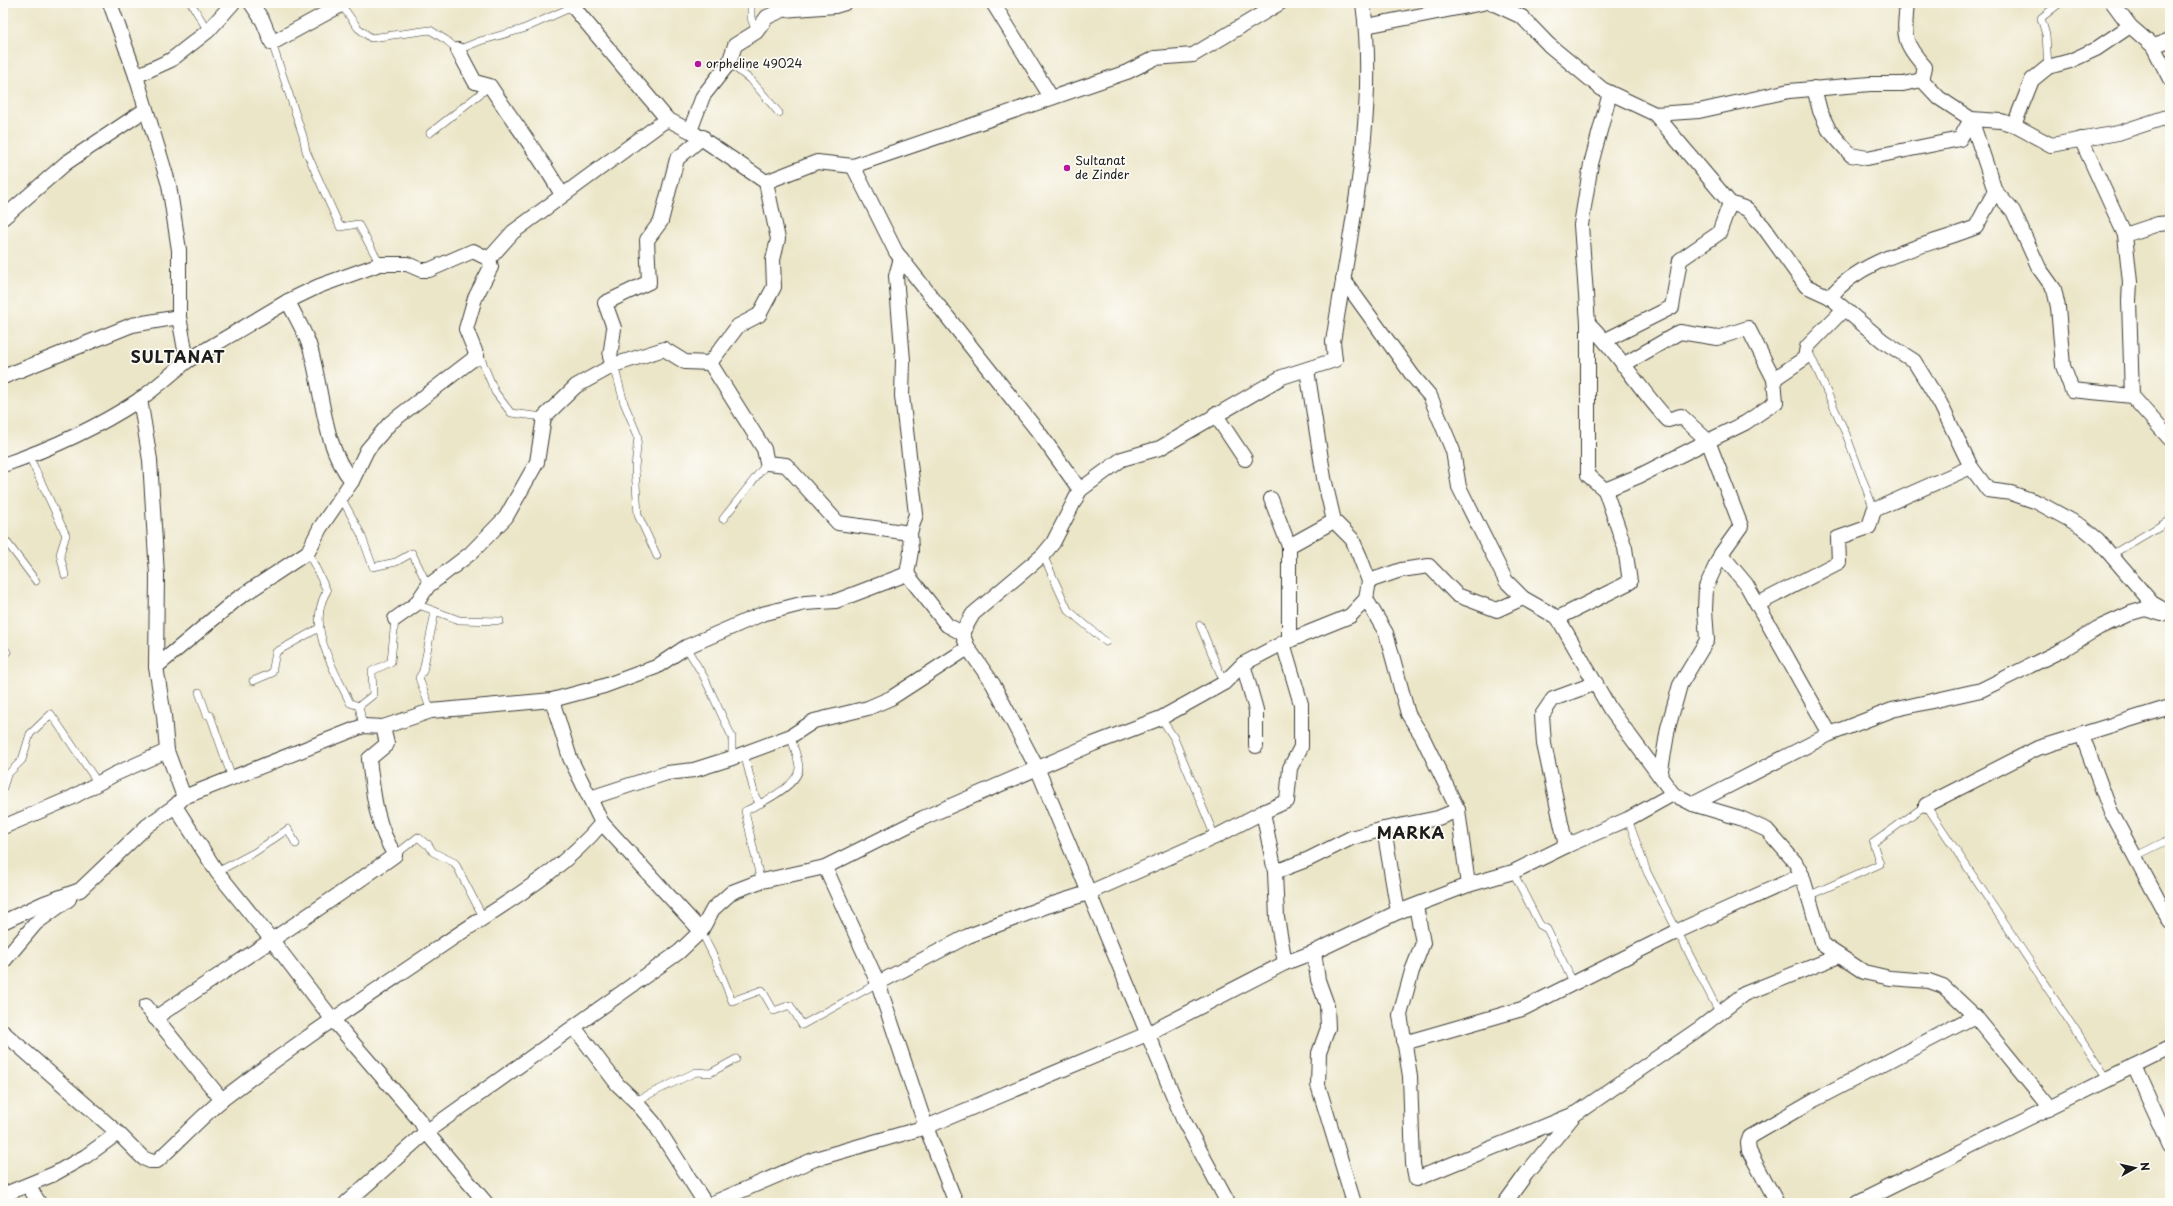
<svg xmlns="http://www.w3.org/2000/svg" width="2173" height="1206" viewBox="0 0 2173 1206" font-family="'Playpen Sans',sans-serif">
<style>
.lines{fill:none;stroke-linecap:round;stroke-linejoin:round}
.lane-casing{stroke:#3b3a36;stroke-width:8}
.street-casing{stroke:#3b3a36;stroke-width:16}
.lane{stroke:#fff;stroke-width:7}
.street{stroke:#fff;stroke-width:14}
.poi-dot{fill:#b5179e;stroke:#fdfcf7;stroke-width:1.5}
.labels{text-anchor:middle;stroke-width:3.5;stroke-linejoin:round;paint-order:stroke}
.poi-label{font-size:12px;fill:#1c1c1c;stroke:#fdfcf7;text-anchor:start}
.district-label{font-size:16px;font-weight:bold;letter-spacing:1px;fill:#1c1c1c;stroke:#fdfcf7}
</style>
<rect width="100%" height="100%" fill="#fdfcf7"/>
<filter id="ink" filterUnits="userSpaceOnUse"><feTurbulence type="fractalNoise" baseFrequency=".025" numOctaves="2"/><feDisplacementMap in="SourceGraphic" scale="8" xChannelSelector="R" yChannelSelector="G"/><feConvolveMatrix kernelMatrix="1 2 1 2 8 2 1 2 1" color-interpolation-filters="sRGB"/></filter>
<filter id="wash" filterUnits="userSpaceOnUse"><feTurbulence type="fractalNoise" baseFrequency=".012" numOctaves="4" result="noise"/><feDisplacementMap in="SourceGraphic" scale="16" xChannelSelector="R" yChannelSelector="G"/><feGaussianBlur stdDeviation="0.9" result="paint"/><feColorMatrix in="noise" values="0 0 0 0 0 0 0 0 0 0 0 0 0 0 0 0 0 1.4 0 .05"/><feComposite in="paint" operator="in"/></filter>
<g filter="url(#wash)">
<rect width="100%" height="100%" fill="#ece6c9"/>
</g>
<g filter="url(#ink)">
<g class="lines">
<defs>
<g id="lane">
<path d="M 191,3 L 208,31"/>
<path d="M 340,3 L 358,28 L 371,38 L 430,30 L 446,40 L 458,50 L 480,41 L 523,29 L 581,3"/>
<path d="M 751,3 L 751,18 L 756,32"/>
<path d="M 272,43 L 303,136 L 306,151 L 340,227 L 358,224 L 380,264"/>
<path d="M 729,63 L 752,81 L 779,113"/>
<path d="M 2048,67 L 2046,35 L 2041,18 L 2060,3"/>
<path d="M 430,133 L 490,86"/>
<path d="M 1808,350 L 1846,434 L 1874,510"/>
<path d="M 472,363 L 482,361 L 495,392 L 511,413 L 544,417"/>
<path d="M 614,365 L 624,403 L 638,436 L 635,468 L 638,515 L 657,556"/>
<path d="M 29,456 L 66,535 L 60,554 L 65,575"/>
<path d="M 341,497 L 361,534 L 373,567 L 396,562 L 412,553 L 428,586"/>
<path d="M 723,519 L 767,463"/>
<path d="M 3,537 L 36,581"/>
<path d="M 308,552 L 327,591 C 305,626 335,671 350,703 L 359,706"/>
<path d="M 1043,555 L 1068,610 L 1106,642"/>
<path d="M 2111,555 L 2170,520"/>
<path d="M 416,604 L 459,620 L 500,621"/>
<path d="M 1200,625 L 1224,683"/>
<path d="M 3,647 L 7,652 L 3,655"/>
<path d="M 686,647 L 704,677 L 732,737 L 732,758"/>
<path d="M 253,681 L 272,673 L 276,652 L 319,628"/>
<path d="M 199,692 L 207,715 L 210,715 L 232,778"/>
<path d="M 431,711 L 419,678 L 423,671 L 435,612"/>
<path d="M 1161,718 L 1174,738 L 1215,837"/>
<path d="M 363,726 L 359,706 L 373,695 L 372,671 L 391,662 L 395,619"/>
<path d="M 744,753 L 755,796 L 760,804"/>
<path d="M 3,788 L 7,775 L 22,760 L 30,734 L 51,714 L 98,783"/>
<path d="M 1628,819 L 1647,872 L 1719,1012"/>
<path d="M 395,855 L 418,837 L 426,844 L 428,844 L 433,852 L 455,863 L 483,917"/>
<path d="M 2134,857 L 2170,839"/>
<path d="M 217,872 L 255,852 L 288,829 L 296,844"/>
<path d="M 1513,872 L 1540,925 L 1547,929 L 1573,982"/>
<path d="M 758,882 L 760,878 L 745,811 C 760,804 800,785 799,767 C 798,757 793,746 791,736"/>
<path d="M 1808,896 L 1880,864 L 1873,843 L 1926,805 L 2107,1078"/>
<path d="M 701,931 L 715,959 L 732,1001 L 762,990 L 774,1011 L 790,1005 L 802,1025 L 878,983"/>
<path d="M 635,1101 L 696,1072 L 710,1073 L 736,1059"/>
</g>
<g id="street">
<path d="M 251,3 L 263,21 L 272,43 L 341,5"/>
<path d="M 993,3 L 1051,97"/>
<path d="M 1280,3 L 1193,55 L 1155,58 L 1127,72 L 853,166 L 896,252 L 1040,434 L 1080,490 L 1122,459 L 1160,448 L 1282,377 L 1335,360 L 1333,342 C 1350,231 1378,116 1363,3"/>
<path d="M 1492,3 L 1522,17 L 1549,45 L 1602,89 L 1655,114 L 1699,111 L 1789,91 L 1870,84 L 1903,84 L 1922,80 L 1939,98 L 1971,119 L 2001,121 L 2014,125 L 2051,145 L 2118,133 L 2170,116"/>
<path d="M 1907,3 C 1904,36 1902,42 1925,67 L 1922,80"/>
<path d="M 2113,3 L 2130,26 L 2153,46"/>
<path d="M 1366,26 L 1483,3"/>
<path d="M 2170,40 L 2153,46 L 2170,79"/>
<path d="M 458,50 L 475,82 L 490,86 C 514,123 541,157 562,195"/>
<path d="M 136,76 L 171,60 L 208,31 L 233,3"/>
<path d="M 1814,88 L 1820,111 L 1829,130 L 1851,155 L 1867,158 L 1960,139 L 1971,119"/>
<path d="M 1655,114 L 1730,203 L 1747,209 L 1763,226 L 1806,286 L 1830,297 L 1883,341 L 1914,361 L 1940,403 L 1971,467 L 1988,490 L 2011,493 L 2037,502 L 2081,526 L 2098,540 L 2152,603 L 2170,613"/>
<path d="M 667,119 L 690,131 L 703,96 L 729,63 L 735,45 L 756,32 L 767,17 L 783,10 L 835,6 L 845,3"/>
<path d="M 1971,119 L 1995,191 L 2013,211 L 2039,268 L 2054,289 L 2058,307 L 2063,366 L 2072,390 L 2132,396"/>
<path d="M 2014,125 L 2032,80 L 2048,67 L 2070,61 L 2096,49 L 2130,26"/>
<path d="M 695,134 L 766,182"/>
<path d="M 2081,139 L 2125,235 L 2130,282 L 2129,301 L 2132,396 L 2170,439"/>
<path d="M 3,218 L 66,163 L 145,110"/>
<path d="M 2125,235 L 2158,224 L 2170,223"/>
<path d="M 901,258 L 896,276 L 903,360 L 902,396 L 916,514 L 910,533 L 911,551 L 907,574"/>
<path d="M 1343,279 L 1413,376 L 1430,396 L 1453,451 L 1459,487 L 1506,581 L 1523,598 L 1558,618 L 1610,709 L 1673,794 L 1693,804 L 1740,818 L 1767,830 L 1795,862 L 1802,875 L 1823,945 L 1864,972 L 1890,978 L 1929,981 L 1943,986 L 1975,1016 L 2050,1108"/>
<path d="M 1830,297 C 1865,255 1927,247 1976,227 L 1995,191"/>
<path d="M 288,301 C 295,317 307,334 311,351 C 323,394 323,446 352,481"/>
<path d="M 1606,340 L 1672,307 L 1680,260 L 1719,233 L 1730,203"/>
<path d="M 187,361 L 288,301 L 319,286 L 380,264 L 407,264 L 421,270 L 429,270 L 473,251 L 489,259"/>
<path d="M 710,363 L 764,449 L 767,463 L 786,465 L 838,523 L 910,533"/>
<path d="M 614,365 L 610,357 L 614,328 L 605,303 L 649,282 L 647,240 L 661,221 L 677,159 L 703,137"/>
<path d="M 1623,365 L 1680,332 L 1717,338 L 1748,328 L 1774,379"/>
<path d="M 3,377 L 132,325 L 179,317"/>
<path d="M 140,399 L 150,460 L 157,575 L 156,667 L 164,716 L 167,751 L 184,797 L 175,806 L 217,872 L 271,939 L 333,1020 L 421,1122 L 426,1132 L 486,1203"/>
<path d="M 1215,414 L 1245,459"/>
<path d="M 3,465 C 50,449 98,427 139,400 C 156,388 171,374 187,361 L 179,317 L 179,250 L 169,185 L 136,76 L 110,3"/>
<path d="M 1605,490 L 1588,475 L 1588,323 L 1581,225 L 1591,164 L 1610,93"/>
<path d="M 1271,499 L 1289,546 L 1289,641"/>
<path d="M 1289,546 L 1334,521"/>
<path d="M 1721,554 L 1741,526 L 1708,441 L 1745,423 L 1776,402 L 1774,379 L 1805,358 L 1807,347 L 1844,309"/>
<path d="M 1369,581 L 1401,570 L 1429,566 L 1457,595 L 1497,610 L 1523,598"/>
<path d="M 1366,599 L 1386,633 L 1408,714 L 1422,736 L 1458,810 L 1468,885"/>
<path d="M 1758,604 L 1839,562 L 1838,538 L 1869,527 L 1874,510 L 1971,467"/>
<path d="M 1558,618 L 1630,582 L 1625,548 L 1605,490 L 1639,476 L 1708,441 L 1681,416 L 1668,420 C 1639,389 1618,352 1588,323"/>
<path d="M 395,619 L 416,604 L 428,586 L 471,553 L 506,517 L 537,462 L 544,417 L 576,386 L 614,365 L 664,349 L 685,362 L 710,363 L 738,326 L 759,315 L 774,287 L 773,260 L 778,239 L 766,182 L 817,162 L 853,166"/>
<path d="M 962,633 L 973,614 L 1043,555 L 1053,543 L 1080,490"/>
<path d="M 1283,643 L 1301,704 L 1301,747 L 1290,768 L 1287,801 L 1263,812 L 1275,872 L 1277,918 L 1285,963"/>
<path d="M 1243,664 L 1256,710 L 1256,746"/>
<path d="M 156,667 L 237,599 L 308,552 L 320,528 L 352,481 L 367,450 L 390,423 L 477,356 L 466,329 L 475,298 L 491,267 L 489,259 L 513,232 L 667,119 L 570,3"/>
<path d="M 2082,735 L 2110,810 L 2170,922"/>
<path d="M 1660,776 L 1668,728 L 1680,685 L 1707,640 L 1705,610 L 1706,587 L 1721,554 L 1746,584 L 1830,734"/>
<path d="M 184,797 L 363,726 L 383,727 L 431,711 L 552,700 L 604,686 L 656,667 L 686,647 L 762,614 L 805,603 L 836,601 L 907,574 L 947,625 L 962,633 L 968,648 L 993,684 L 1038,770 L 1183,1119 L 1228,1203"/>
<path d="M 590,798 L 667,773 L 694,770 L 732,758 L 791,736 L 814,721 L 868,708 L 891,698 L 968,648"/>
<path d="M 1693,804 L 1830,734 L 1892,710 L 1981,690 L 2064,649 L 2098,628 L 2131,613 L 2145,609 L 2162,614"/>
<path d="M 1926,805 L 2038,748 L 2170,707"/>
<path d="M 602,823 L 701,931"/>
<path d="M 3,827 L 71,798 L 115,774 L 167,751"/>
<path d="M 1384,829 L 1438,818 L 1458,810"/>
<path d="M 1566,846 L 1544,744 L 1542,715 L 1553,699 L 1596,683"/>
<path d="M 1275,872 L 1309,859 L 1351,838 L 1384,829 L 1398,912"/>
<path d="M 1416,906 L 1423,943 L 1412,971 L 1400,1015 L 1410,1076 L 1413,1164 L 1416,1179 L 1577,1113 L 1700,1028 L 1744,994 L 1839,956"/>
<path d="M 3,922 L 44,903 L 80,890 L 147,826 L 175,806"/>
<path d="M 1314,952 L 1318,980 L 1327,1005 L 1328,1028 L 1319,1053 L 1318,1085 L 1354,1203"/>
<path d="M 3,962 L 36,923 L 69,899"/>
<path d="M 878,983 L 968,936 L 1047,906 L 1088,893 L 1215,837 L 1263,812"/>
<path d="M 146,1006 L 222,1100"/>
<path d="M 155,1018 C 235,964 316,912 395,855 C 376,827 373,792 369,759 L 387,744 L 383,727"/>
<path d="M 574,1027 L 618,1085 L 635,1101 L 654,1123 L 705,1203"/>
<path d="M 3,1032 L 118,1133 L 143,1158 L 150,1161 L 157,1161 C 179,1141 200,1118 223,1099 C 293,1045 368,996 441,946 C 497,907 558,876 602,823 L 570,758 L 552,700"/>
<path d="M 1404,1043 L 1522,1009 L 1678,931 L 1802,875"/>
<path d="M 2134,1066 L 2170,1145"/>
<path d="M 28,1185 L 39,1203"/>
<path d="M 3,1195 L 54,1174 L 86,1156 L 118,1133"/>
<path d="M 346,1203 L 426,1132 L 679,952 L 701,931 L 713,909 L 732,892 L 758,882 L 825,867"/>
<path d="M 713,1203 L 815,1159 L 926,1127 L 1147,1034 L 1285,963 L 1314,952 L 1398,912 L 1468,885 L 1513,872 L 1566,846 L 1628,819 L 1673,794"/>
<path d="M 956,1203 L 926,1127 L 878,983 L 825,867 L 923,818 L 1093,744 L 1161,718 L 1224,683 L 1243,664 L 1283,643 L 1350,616 L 1366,599 L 1369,581 L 1360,557 L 1352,539 L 1334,521 L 1324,478 L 1307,370"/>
<path d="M 1505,1203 L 1526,1174 L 1575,1114"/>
<path d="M 1777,1203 L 1749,1151 L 1748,1143 L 1750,1137 L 1814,1100 L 1975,1016"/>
<path d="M 1857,1203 L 2170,1048"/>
</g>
</defs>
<use href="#lane" class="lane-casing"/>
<use href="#street" class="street-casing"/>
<use href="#lane" class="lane"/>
<use href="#street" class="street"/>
</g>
</g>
<g class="poi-dot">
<circle cx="698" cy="64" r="4"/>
<circle cx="1067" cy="168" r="4"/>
</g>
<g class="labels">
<g class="poi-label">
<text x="706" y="68">orpheline 49024</text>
<text x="1075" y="165">Sultanat<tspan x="1075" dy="14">de Zinder</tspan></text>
</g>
<g class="district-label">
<text x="178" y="363">SULTANAT</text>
<text x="1411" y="839">MARKA</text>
</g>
</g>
<rect width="2173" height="1206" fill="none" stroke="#fdfcf7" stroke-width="16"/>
<g transform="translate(2135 1168) rotate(82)" stroke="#fdfcf7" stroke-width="3" paint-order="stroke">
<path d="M0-3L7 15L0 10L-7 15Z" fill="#1c1c1c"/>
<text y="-6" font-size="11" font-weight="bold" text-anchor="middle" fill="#1c1c1c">N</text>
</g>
</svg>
